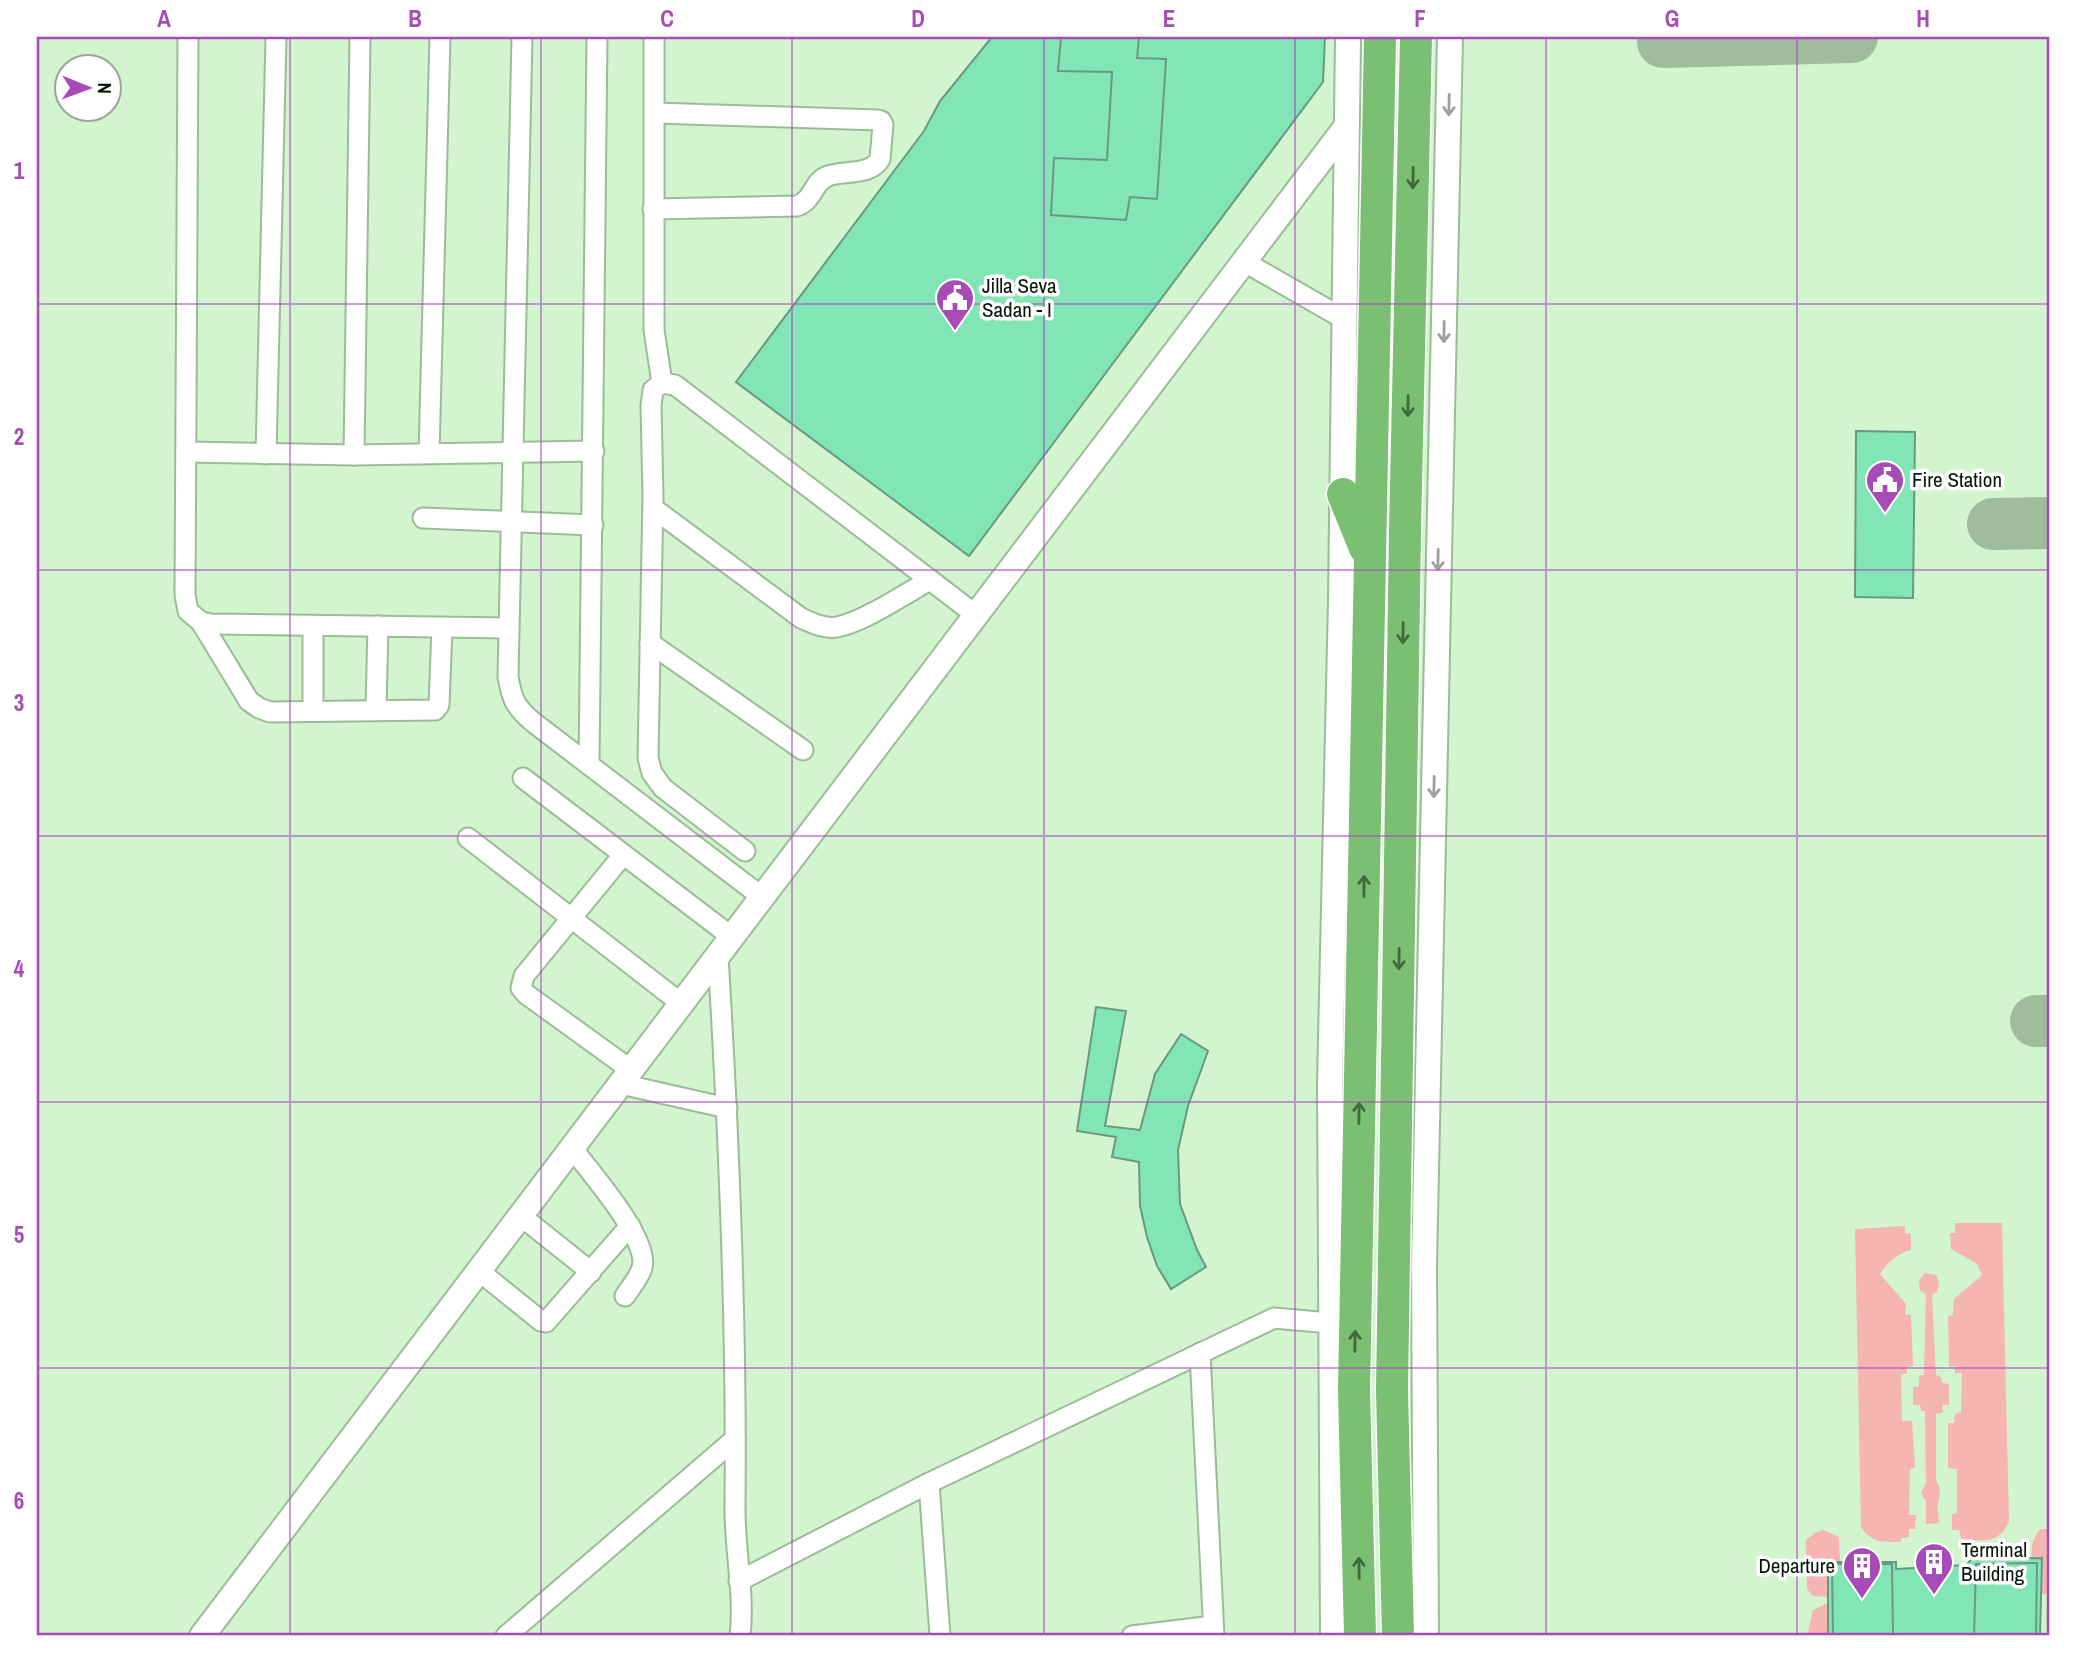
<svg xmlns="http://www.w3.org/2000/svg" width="2087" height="1673" viewBox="0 0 2087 1673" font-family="'Archivo Narrow',sans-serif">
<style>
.green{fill:#f6b5b2}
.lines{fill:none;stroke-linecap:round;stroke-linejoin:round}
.taxiway{stroke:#a0bc9c;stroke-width:52}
.building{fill:#82e5b5;stroke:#6a9981;stroke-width:2}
.minor-casing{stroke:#9cbc97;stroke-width:23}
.tertiary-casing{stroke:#9cbc97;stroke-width:28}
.trunk-casing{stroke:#fff;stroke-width:35}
.minor{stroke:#fff;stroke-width:19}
.tertiary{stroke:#fff;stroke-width:24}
.trunk{stroke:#7abf72;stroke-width:32}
.oneway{stroke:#9ca19c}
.oneway2{stroke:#416a3c}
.grid{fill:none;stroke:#a74bb6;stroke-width:2;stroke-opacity:0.55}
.labels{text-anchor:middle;stroke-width:7;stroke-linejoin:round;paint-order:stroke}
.poi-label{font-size:21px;fill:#081407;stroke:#fff;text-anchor:start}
.neatline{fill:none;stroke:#a74bb6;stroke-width:2.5}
.grid-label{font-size:23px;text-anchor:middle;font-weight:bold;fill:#a74bb6}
</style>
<rect width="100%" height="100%" fill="#d2f4ce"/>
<g class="green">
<path d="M 1955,1223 L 2002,1223 L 2009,1522 C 1997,1545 1985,1540 1962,1540 L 1959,1530 L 1952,1530 L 1952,1514 L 1957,1513 L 1957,1469 L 1948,1468 L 1948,1423 L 1954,1423 L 1955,1414 L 1961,1412 L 1962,1373 L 1955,1373 L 1955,1366 L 1949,1367 L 1948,1316 L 1953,1315 L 1954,1299 L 1982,1275 L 1977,1264 L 1951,1249 L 1950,1233 L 1955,1233 Z"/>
<path d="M 1905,1226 L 1905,1233 L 1911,1234 L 1911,1250 C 1898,1253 1887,1263 1880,1274 L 1906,1304 L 1905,1314 L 1911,1315 L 1913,1366 L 1907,1367 L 1907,1373 L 1901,1375 L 1902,1421 L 1912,1421 L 1915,1468 L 1910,1469 L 1909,1515 L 1916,1515 L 1915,1529 L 1909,1529 L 1909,1537 L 1902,1538 L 1901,1542 C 1883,1542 1871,1543 1861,1527 L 1855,1229 Z"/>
<path d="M 1924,1273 L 1936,1275 L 1939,1283 L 1937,1292 L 1932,1295 L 1936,1375 L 1941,1377 L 1942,1383 L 1949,1384 L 1949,1405 L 1942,1405 L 1943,1412 L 1936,1414 L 1936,1480 C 1942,1491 1940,1493 1938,1504 C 1937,1510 1939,1517 1939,1523 L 1926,1524 L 1926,1501 L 1921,1493 L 1926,1483 L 1925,1411 L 1921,1411 L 1920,1405 L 1913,1405 L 1913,1387 L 1919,1386 L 1919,1376 L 1924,1375 L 1926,1294 L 1920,1290 L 1919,1281 Z"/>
<path d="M 2040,1529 L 2050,1529 L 2049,1594 L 2041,1594 C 2034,1571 2024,1549 2040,1529 Z"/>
<path d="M 1823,1530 L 1839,1537 L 1840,1562 L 1828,1562 L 1828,1597 L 1813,1596 L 1807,1589 L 1806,1540 L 1815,1533 Z"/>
<path d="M 1828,1603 L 1828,1636 L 1807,1636 L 1813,1610 Z"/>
</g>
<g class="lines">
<g class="taxiway">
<path d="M 1663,42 L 1852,37"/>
<path d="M 1993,524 L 2050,523"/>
<path d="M 2036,1021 L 2050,1021"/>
</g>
</g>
<g class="building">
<path d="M 992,37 L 1325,37 L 1323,82 L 969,556 L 736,382 L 924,131 L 940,101 Z"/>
<path d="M 1061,37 L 1139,37 L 1137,58 L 1166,59 L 1157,199 L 1130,197 L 1126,220 L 1051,215 L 1054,158 L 1107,160 L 1112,72 L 1058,71 Z"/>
<path d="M 1856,431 L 1915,432 L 1913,598 L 1855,597 Z"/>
<path d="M 1096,1007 L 1126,1011 L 1105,1126 L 1140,1130 L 1155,1074 L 1181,1034 L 1208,1051 L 1188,1106 L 1178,1150 L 1180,1204 L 1197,1250 L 1206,1267 L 1171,1289 L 1157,1266 L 1147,1237 L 1140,1206 L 1139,1162 L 1112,1157 L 1116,1137 L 1077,1131 Z"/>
<path d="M 2042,1558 L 2040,1636 L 1828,1636 L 1828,1562 L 1896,1562 L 1896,1569 L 1967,1565 L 1971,1559 Z"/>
<path d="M 2037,1563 L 2036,1636 L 1974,1636 L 1976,1564 Z"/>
<path d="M 1832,1564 L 1892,1564 L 1893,1636 L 1833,1636 Z"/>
</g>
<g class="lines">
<defs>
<g id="minor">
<path d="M 188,37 L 185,595 L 188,611 L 201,622 L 211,624 L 509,628"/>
<path d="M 522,37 L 508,677 C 512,699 515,707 533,722 L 762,897"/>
<path d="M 654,37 L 654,330 L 662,383"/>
<path d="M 653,209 L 797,206 C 814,200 813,181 828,176 C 845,170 870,176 880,159 L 883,125 L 881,121 L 878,120 L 655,113"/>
<path d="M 1243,261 L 1344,319"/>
<path d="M 186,452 L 354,455 L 594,451"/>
<path d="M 429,453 L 440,37"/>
<path d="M 266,454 L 276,37"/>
<path d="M 354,455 L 360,37"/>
<path d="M 653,508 L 801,618 C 812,623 824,629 837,627 C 863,622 905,594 930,580"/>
<path d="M 423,518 L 593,525"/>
<path d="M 201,622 L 249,701 L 259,708 L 270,712 L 435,710 L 439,705 L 442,628"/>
<path d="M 313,626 L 313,710"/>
<path d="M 650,643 L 803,750"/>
<path d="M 376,709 L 378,626"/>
<path d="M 589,765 L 597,37"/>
<path d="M 523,778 L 732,937"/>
<path d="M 468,838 L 682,1004"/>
<path d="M 745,851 L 663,788 L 652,773 L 648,758 L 653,496 L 651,406 L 653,390 L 662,383 L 675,385 L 976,615"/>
<path d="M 623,855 L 524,976 L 521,988 L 526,994 L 631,1070"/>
<path d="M 718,956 C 729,1138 737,1320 735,1504 C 734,1548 745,1592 740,1636"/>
<path d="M 621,1084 L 727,1108"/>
<path d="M 572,1148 C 590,1172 650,1239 642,1268 C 639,1278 630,1288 625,1296"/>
<path d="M 521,1216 L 591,1272"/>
<path d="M 479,1271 L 541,1321 L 546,1322 L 630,1226"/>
<path d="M 1200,1353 L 1214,1636"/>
<path d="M 929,1483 L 940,1636"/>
<path d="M 739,1581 L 929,1483 L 1274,1318 L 1330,1323"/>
<path d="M 506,1636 L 735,1439"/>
<path d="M 1132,1636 L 1213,1626"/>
</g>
<g id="tertiary">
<path d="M 202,1636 L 1346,127"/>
<path d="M 1333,1636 L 1330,1083 L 1341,600 L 1348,37"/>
<path d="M 1426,1636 L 1424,1265 L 1450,37"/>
</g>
<g id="trunk">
<path d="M 1343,494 L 1365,548"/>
<path d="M 1360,1636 L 1354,1390 L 1380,37"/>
<path d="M 1398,1636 L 1392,1391 L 1405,531 L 1416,37"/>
</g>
</defs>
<use href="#minor" class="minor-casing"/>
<use href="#tertiary" class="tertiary-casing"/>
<use href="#trunk" class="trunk-casing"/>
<use href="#minor" class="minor"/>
<use href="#tertiary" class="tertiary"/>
<use href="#trunk" class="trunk"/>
</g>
<defs><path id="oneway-shaft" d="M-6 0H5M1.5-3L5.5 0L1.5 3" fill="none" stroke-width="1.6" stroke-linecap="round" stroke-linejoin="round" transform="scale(1.75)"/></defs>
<g class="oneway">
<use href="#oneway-shaft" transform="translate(1449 105) rotate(91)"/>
<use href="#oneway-shaft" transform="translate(1444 332) rotate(91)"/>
<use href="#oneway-shaft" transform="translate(1438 560) rotate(91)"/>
<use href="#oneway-shaft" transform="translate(1434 787) rotate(91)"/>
</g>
<g class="oneway2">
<use href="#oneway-shaft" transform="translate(1413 178) rotate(91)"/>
<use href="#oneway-shaft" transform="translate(1408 406) rotate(91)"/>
<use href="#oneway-shaft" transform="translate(1403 633) rotate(91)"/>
<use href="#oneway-shaft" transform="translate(1364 886) rotate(-89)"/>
<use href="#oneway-shaft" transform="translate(1399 959) rotate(91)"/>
<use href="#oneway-shaft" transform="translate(1359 1113) rotate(-89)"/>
<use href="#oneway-shaft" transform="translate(1355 1341) rotate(-89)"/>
<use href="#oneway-shaft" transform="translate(1359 1568) rotate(-91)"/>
</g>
<path class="grid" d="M 290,37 L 290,1636M 541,37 L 541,1636M 792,37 L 792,1636M 1044,37 L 1044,1636M 1295,37 L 1295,1636M 1546,37 L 1546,1636M 1797,37 L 1797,1636M 37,304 L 2050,304M 37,570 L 2050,570M 37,836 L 2050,836M 37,1102 L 2050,1102M 37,1368 L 2050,1368"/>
<defs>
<symbol id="civic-pin" viewBox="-11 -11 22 30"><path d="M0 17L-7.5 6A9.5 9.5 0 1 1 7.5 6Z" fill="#a74bb6" stroke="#fff"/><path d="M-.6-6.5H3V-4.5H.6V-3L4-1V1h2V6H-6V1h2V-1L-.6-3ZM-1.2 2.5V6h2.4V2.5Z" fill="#fff"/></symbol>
<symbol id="building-pin" viewBox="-11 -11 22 30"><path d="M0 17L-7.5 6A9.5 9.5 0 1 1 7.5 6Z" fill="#a74bb6" stroke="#fff"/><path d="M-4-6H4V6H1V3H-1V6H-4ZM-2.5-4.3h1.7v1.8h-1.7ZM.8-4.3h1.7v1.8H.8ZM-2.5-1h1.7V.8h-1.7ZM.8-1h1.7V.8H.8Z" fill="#fff"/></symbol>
</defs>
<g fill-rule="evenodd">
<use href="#civic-pin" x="933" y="276" width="44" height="60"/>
<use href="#civic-pin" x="1863" y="458" width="44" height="60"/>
<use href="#building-pin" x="1912" y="1540" width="44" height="60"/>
<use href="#building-pin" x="1840" y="1544" width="44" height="60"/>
</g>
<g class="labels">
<g class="poi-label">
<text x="982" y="293">Jilla Seva<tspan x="982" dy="24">Sadan - I</tspan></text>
<text x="1912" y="487">Fire Station</text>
<text x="1961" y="1557">Terminal<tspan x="1961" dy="24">Building</tspan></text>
<text x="1835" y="1573" text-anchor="end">Departure</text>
</g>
</g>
<rect width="2087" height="1673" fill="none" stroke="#ffffff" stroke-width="77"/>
<g transform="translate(88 88) rotate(91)"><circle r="33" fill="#ffffff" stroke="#9ca19c" stroke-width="2"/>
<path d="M0-5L12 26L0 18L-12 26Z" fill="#a74bb6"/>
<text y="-10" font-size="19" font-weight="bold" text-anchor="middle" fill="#081407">N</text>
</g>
<rect x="38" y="38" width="2010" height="1596" class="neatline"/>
<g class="grid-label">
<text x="164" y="27">A</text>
<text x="415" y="27">B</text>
<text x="667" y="27">C</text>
<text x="918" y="27">D</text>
<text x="1169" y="27">E</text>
<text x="1420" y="27">F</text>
<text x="1672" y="27">G</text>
<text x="1923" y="27">H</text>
<text x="19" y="179">1</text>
<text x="19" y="445">2</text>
<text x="19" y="711">3</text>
<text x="19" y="977">4</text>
<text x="19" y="1243">5</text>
<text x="19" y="1509">6</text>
</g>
</svg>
